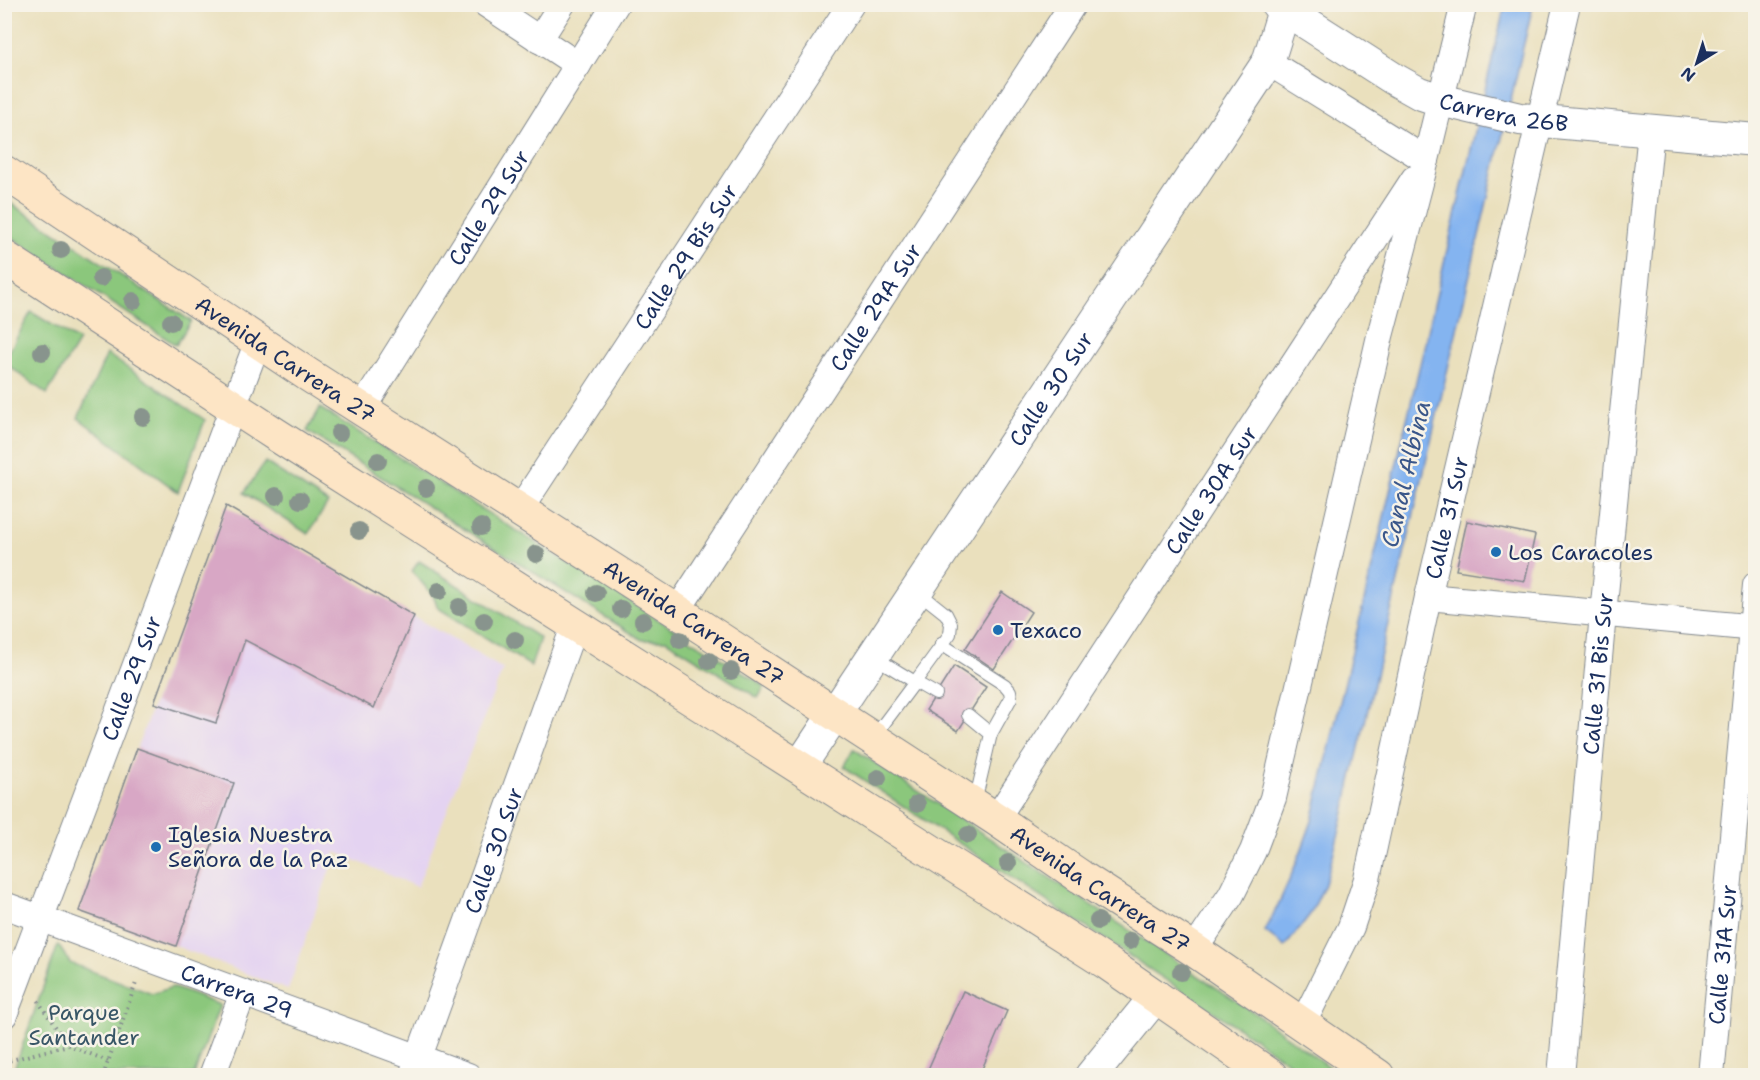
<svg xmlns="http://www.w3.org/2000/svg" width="1760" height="1080" viewBox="0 0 1760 1080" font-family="'Shantell Sans',sans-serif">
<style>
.built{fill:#e4d3f1}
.green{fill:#8bc77c;stroke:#537b6d;stroke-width:1.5}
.water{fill:#84b4f0;stroke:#5072a7;stroke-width:1.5}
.building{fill:#d8a7c5}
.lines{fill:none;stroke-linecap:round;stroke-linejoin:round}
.service-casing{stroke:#82888e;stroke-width:14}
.minor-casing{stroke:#82888e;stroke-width:28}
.tertiary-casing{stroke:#82888e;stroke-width:34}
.secondary-casing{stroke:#82888e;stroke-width:35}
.path{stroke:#82888e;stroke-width:4;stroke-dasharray:1.5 4.5;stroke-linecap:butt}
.service{stroke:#fff;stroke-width:12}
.minor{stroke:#fff;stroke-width:26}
.tertiary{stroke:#fff;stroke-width:32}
.secondary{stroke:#fde5c5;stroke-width:33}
.tree{fill:#88948d}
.poi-dot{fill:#1f6fb2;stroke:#f7f3e8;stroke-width:2}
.labels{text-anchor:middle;stroke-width:5;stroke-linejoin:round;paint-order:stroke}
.street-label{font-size:22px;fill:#1b2f5e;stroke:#f7f3e8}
.poi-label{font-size:22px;fill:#1b2f5e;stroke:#f7f3e8;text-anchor:start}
.park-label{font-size:22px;fill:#375566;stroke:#f7f3e8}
.water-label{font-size:24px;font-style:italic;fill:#3a578a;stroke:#f7f3e8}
</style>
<rect width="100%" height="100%" fill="#f7f3e8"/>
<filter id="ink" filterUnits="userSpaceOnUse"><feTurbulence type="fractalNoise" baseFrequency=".0167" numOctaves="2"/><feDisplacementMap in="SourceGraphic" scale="12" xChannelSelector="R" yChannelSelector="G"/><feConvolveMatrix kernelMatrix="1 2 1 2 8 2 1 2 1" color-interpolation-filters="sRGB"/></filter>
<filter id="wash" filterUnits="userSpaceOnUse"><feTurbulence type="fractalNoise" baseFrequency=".008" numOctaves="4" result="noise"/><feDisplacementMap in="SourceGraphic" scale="24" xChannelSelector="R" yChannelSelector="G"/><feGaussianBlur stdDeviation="1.35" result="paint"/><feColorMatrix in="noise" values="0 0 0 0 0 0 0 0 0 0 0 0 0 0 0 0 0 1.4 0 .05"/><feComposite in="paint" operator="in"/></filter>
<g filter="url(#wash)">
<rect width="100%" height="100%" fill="#eae0bd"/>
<path class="built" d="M 226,506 L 503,669 L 417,887 L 336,852 L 288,990 L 176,946 L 234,784 L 137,748 Z"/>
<g class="green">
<path d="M 4,199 L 191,321 L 176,345 L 5,233 Z"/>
<path d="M 31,312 L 79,341 L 47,394 L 5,363 L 5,359 Z"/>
<path d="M 107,354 L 205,420 L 178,492 L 78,418 Z"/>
<path d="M 320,408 L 765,686 L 758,698 L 666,640 L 642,640 L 307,431 Z"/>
<path d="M 265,462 L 328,503 L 308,534 L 244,493 Z"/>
<path d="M 419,561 L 540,638 L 531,666 L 438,608 L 433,596 L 412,571 Z"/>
<path d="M 854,749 L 1252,1011 L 1340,1075 L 1306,1075 L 1255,1039 L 844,767 Z"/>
<path d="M 58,945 L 70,963 L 152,994 L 172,987 L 220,1005 L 194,1075 L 12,1075 Z"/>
</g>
<path class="water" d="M 1505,5 L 1533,5 L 1339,833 L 1325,884 L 1311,913 L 1285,947 L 1265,931 C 1284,895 1299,859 1312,821 Z"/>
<g id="blocks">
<g class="building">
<path d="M 226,506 L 414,616 L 374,708 L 245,640 L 216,723 L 154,703 Z"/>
<path d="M 1467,521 L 1535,535 L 1525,581 L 1456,570 Z"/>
<path d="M 1002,592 L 1031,612 L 994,669 L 965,649 Z"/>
<path d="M 954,666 L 986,687 L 958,731 L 926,710 Z"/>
<path d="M 137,748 L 234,783 L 176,946 L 79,911 Z"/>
<path d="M 963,991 L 1007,1011 L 979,1076 L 925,1076 Z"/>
</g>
</g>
</g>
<g filter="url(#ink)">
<use href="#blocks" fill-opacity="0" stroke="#82888e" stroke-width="1.5"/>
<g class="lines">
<defs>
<g id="service">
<path d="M 941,644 L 1005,685 L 1010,691 L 1011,698 L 991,734"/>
<path d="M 874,657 L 915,682 L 950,634 L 951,624 L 946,614 L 917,591"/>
<path d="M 968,715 L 991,734 L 975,802"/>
<path d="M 873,738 L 915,682 L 936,694"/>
</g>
<g id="minor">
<path d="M 486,4 L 578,65"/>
<path d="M 539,40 L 562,4"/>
<path d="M 1268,62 L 1426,160"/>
<path id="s1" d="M 362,409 L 616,4"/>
<path id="s2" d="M 520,509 L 851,4"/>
<path d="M 1428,597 L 1756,628"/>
<path id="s3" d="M 677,611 L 1073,4"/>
<path id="s4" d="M 996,819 L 1414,179"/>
<path id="s5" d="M 4,905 L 468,1076"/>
<path d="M 1194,950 L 1231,895 L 1253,851 L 1273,798 L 1380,336 L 1426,160 L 1464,4"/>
<path id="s6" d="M 4,1015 L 258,341"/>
<path id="s7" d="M 1303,1023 L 1351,927 L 1367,879 L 1428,597 L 1567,4"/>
<path d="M 212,1076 L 243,993"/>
<path id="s8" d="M 412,1076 L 575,624"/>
<path id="s9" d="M 1561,1076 L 1603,614 L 1651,131"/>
<path id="s10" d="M 1711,1076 L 1756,585"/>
</g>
<g id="tertiary">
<path id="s11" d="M 1277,4 L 1394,79 L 1419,93 L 1440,100 L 1520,119 L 1756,140"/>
<path id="s12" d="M 800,766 L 1268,62 L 1286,4"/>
<path d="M 1091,1076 L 1156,996"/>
</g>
<g id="secondary">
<path id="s13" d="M 4,172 L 307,374 L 677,611 L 996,819 L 1081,877 L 1194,950 L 1378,1076"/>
<path d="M 4,257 L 275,434 L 1107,963 L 1271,1076"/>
</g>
</defs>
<use href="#service" class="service-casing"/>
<use href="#minor" class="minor-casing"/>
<use href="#tertiary" class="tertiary-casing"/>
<use href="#secondary" class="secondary-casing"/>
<g class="path">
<path d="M 38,1001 L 68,1045"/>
<path d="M 4,1062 L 68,1045 L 108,1061"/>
<path d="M 103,1076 L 136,983"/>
</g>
<use href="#service" class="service"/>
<use href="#minor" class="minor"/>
<use href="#tertiary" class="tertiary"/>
<use href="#secondary" class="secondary"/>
</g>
<g class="tree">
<circle cx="61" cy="250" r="9"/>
<circle cx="101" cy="278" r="9"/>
<circle cx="133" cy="301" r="9"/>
<circle cx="171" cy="322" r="9"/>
<circle cx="42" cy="352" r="9"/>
<circle cx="143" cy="417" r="9"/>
<circle cx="339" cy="433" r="9"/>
<circle cx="378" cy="461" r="9"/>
<circle cx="426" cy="488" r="9"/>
<circle cx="276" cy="496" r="9"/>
<circle cx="300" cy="500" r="9"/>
<circle cx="481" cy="527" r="9"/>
<circle cx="359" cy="531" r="9"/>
<circle cx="536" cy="554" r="9"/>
<circle cx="439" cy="591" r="9"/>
<circle cx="596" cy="593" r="9"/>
<circle cx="459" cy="607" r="9"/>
<circle cx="621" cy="609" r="9"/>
<circle cx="484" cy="621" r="9"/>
<circle cx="643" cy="621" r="9"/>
<circle cx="515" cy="640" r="9"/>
<circle cx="680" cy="640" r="9"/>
<circle cx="709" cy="661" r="9"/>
<circle cx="731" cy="671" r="9"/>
<circle cx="878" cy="778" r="9"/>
<circle cx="917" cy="804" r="9"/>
<circle cx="968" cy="835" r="9"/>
<circle cx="1008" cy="863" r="9"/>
<circle cx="1098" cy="921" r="9"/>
<circle cx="1130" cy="941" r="9"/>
<circle cx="1181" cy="972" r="9"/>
</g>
</g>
<g class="poi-dot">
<circle cx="1496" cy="552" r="6"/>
<circle cx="998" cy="630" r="6"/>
<circle cx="156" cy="847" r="6"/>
</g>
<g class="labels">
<g class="street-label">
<text dy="8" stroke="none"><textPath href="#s11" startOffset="255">Carrera 26B</textPath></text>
<text dy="8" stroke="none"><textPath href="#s1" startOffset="238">Calle 29 Sur</textPath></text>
<text dy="8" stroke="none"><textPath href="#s2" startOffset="302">Calle 29 Bis Sur</textPath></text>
<text dy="8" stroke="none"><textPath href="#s3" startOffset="363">Calle 29A Sur</textPath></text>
<text dy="8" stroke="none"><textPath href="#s13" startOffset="338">Avenida Carrera 27</textPath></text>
<text dy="8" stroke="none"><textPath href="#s12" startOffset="453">Calle 30 Sur</textPath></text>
<text dy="8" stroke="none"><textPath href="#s4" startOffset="393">Calle 30A Sur</textPath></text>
<text dy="8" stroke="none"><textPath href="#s7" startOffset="528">Calle 31 Sur</textPath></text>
<text dy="8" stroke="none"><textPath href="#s13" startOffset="824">Avenida Carrera 27</textPath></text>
<text dy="8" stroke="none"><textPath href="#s9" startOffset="404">Calle 31 Bis Sur</textPath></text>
<text dy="8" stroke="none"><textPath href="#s6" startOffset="360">Calle 29 Sur</textPath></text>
<text dy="8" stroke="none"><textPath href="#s8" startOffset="240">Calle 30 Sur</textPath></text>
<text dy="8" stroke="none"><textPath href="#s13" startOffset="1310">Avenida Carrera 27</textPath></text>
<text dy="8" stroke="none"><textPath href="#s10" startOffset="122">Calle 31A Sur</textPath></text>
<text dy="8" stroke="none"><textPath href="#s5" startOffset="248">Carrera 29</textPath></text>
</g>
<g class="poi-label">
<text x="1508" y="560">Los Caracoles</text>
<text x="1010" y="638">Texaco</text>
<text x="168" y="842">Iglesia Nuestra<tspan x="168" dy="25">Señora de la Paz</tspan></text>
</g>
<g class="park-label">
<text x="84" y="1020">Parque<tspan x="84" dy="25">Santander</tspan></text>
</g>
<g class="water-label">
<text transform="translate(1406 474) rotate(-77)" y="8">Canal Albina</text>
</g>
</g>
<rect width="1760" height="1080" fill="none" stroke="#f7f3e8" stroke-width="24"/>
<g transform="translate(1697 63) rotate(218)" stroke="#f7f3e8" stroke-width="4.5" paint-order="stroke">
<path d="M0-4.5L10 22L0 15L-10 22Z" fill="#1b2f5e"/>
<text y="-9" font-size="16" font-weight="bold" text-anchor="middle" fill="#1b2f5e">N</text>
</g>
</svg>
